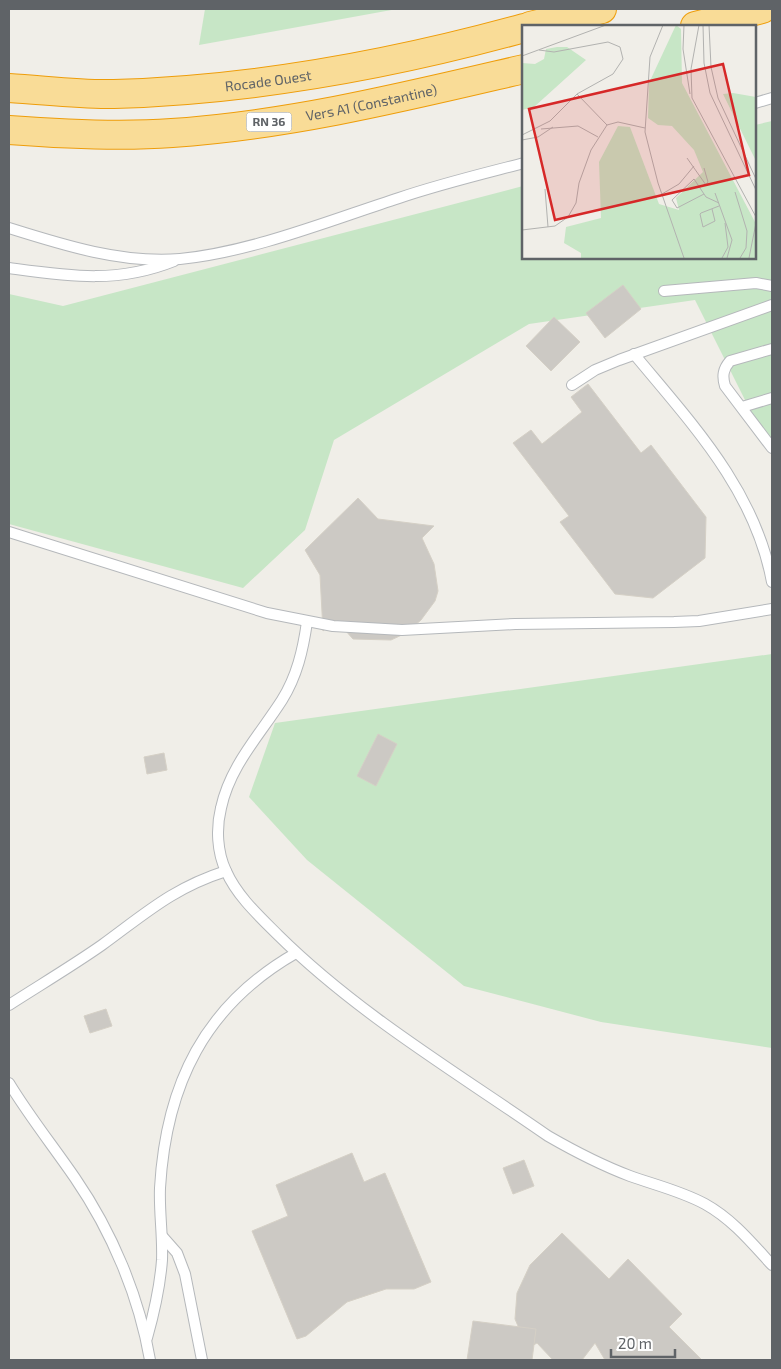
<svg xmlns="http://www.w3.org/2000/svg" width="781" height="1369" viewBox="0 0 781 1369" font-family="'Exo 2',sans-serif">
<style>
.green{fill:#c7e6c6}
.building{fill:#ccc9c4;stroke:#d5d0c6}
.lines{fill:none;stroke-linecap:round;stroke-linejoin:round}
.lane-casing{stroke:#b5b8bb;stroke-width:12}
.highway-casing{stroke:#ee9d0a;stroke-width:30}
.lane{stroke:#fff;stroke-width:10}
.highway{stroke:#f9dc97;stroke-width:28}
.labels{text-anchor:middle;stroke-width:4.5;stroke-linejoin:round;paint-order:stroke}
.shield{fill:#fff;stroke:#8f9295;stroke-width:1}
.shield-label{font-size:12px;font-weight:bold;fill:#5f6367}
.street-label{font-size:14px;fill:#5f6367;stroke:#fff}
.inset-road{fill:none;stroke:#b2b2b0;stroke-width:1}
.view{fill:#d62828;fill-opacity:0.15;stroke:#d62828;stroke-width:2.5}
.inset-edge{fill:none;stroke:#5f6367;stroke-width:2.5}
</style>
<rect width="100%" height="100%" fill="#f0eee8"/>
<g class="green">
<path d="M 205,9 L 397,9 L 199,45 Z"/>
<path d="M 772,121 L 772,454 L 695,300 L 529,324 L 334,440 L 305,530 L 243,588 L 9,524 L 9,294 L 63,306 L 523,186 L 524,258 L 755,258 L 755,125 Z"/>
<path d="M 772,654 L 772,1048 L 601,1022 L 464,986 L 307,860 L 249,797 L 275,723 Z"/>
</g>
<g class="building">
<path d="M 623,285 L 641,309 L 605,338 L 586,313 Z"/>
<path d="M 554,317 L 580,342 L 551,371 L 526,346 Z"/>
<path d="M 588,384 L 641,453 L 651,445 L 706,517 L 705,558 L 653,598 L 615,594 L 560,522 L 569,516 L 513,443 L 531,430 L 542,444 L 582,412 L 571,397 Z"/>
<path d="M 358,498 L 378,519 L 434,526 L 422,538 L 434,564 L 438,591 L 435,601 L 421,620 L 406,633 L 391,640 L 353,639 L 336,620 L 323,631 L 320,575 L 305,550 Z"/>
<path d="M 378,734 L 397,744 L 376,786 L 357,776 Z"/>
<path d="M 164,753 L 167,770 L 147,774 L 144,757 Z"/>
<path d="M 106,1009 L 112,1026 L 90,1033 L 84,1016 Z"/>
<path d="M 352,1153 L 364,1182 L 385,1173 L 431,1282 L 414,1289 L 386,1289 L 347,1302 L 306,1336 L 297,1339 L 252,1231 L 288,1216 L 276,1185 Z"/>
<path d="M 524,1160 L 534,1186 L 513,1194 L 503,1168 Z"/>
<path d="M 562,1233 L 609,1279 L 628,1259 L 682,1314 L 669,1327 L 702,1360 L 605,1360 L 595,1343 L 582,1360 L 553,1360 L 537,1343 L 530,1347 L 524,1340 L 515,1319 L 517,1293 L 530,1265 Z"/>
<path d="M 473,1321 L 536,1329 L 532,1360 L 467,1360 Z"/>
</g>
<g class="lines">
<defs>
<g id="lane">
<path d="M 755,103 L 772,98"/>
<path d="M 9,228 C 63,245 123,264 180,259 C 252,252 331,220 399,198 C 440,184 482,174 524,163"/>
<path d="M 9,268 C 68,276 117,284 174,261"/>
<path d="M 664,291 L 756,283 L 772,286"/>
<path d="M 772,349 L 730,361 C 723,369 722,376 725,386 L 772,448"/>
<path d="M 634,354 C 692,424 755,490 772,582"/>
<path d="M 572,385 L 595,370 L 619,360 L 772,305"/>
<path d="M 742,407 L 772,398"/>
<path d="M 9,532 L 267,613 L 333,626 L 402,630 L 515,624 L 674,622 L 699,621 L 772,609"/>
<path d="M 307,622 C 303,650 297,676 282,700 C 259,736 230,766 221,808 C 216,828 217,852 226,871 C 237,896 259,916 278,935 C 358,1014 456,1072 548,1136 C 574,1151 601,1165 630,1176 C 655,1185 681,1191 705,1204 C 732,1219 751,1242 772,1265"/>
<path d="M 9,1005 C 40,985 72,966 102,945 C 146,913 173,888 226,871"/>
<path d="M 9,1083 C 29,1116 53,1146 75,1178 C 112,1232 139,1296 150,1360"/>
<path d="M 162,1236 L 177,1253 L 185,1274 L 202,1360"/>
<path d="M 147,1338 C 154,1313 160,1287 162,1260 C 163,1236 159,1212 160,1188 C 166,1084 205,1005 296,953"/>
</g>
<g id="highway">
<path d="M 530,26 L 602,9"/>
<path d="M 695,26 L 762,9"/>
<path id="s1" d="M 9,88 C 44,90 80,95 114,94 C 253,90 390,65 524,28"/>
<path id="s2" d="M 9,130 C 62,134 118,137 172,133 C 291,125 408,96 524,69"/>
</g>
</defs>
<use href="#lane" class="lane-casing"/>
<use href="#highway" class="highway-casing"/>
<use href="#lane" class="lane"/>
<use href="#highway" class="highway"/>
</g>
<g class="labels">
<rect class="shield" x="246.5" y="112.5" width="45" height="19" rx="4"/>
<g class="shield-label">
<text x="269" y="126">RN 36</text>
</g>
<g class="street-label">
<text dy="5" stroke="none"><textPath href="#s1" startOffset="260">Rocade Ouest</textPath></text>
<text dy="5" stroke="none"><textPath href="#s2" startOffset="365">Vers A1 (Constantine)</textPath></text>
</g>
</g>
<g transform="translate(522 25)">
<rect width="234" height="234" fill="#f0eee8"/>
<path d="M 154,0 L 159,4 L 160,58 L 234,199 L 234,233 L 59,233 L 59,228 L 42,218 L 44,202 L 79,193 L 77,137 L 96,101 L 108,102 L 137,179 L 157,185 L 154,173 L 181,147 L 172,125 L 150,101 L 136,100 L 126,93 L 127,58 ZM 35,22 L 45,22 L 64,35 L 12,82 L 0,85 L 0,38 L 13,39 L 22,34 L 24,24 ZM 211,68 L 234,72 L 234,136 L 201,69 Z" fill="#c7e6c6"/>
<path class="inset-road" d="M 141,0 L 128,32 L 123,107 L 136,158 L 162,233M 162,0 L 161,24 L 168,69M 177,0 L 169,44 L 170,73 L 234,192M 181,0 L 182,38 L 188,68 L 234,165M 187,0 L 189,42 L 196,73 L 234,154M 0,31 L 84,0M 55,69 L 85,100M 19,104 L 56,101 L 76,112M 0,110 L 28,96 L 55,69 L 91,49 L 101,34 L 98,22 L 86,17 L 32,27 L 17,25M 0,115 L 16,112 L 31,102M 165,133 L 184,160M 182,143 L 186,157 L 183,161M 23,164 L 26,202M 213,167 L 225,206 L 224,223 L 218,233M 193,168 L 210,215 L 205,233M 140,169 L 157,159 L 172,141M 182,169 L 155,183 L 150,175 L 172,154 L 184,172 L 197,178M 190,184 L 193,196 L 181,202 L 178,189 L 179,188 L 197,181M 0,205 L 33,201 L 46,192 L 54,178 L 57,158 L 69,125 L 85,100 L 96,97 L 123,103M 200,233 L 206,222 L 203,198M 227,233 L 234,198"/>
<path class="view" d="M 201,39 L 227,150 L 33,195 L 7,84 Z"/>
<rect width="234" height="234" class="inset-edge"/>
</g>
<rect width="781" height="1369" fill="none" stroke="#5f6367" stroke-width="20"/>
<path d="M611 1349v8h64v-8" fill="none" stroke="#5f6367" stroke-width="2.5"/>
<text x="618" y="1349" font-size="15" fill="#5f6367" stroke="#ffffff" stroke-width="4" paint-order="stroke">20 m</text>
</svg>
